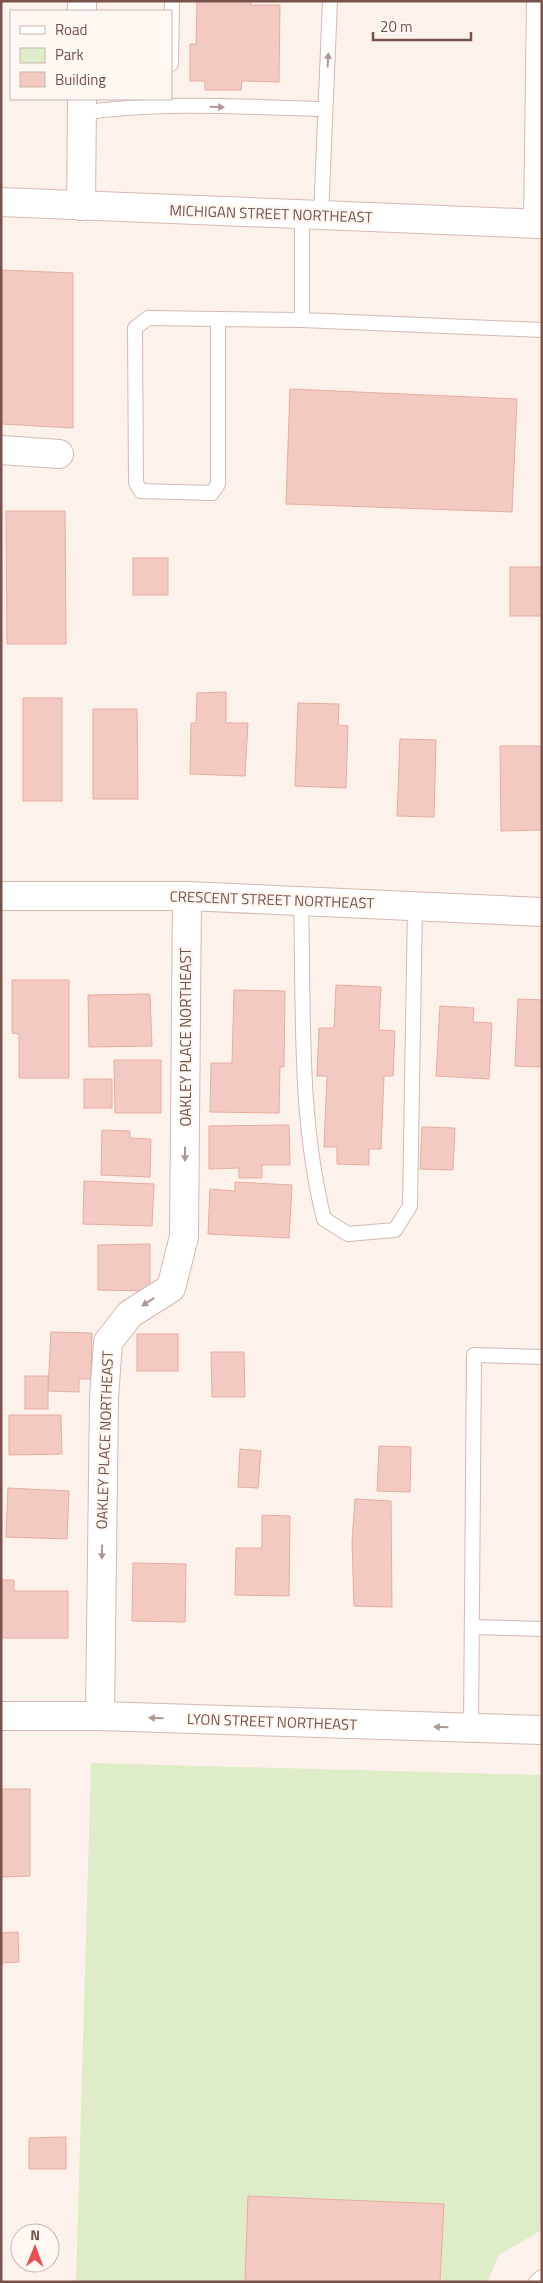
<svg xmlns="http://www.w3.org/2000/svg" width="543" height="2283" viewBox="0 0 543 2283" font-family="'Titillium Web',sans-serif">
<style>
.green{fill:#dfecc8}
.building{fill:#f3cac1;stroke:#e6aca1}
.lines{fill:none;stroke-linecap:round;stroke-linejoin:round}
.service-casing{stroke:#d3b9b2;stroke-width:16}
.minor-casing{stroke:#d3b9b2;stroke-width:30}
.tertiary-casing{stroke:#d3b9b2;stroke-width:30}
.secondary-casing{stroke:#d8b9b2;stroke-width:30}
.service{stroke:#fff;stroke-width:14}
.minor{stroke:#fff;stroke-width:28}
.tertiary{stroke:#fff;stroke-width:28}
.secondary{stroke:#fff;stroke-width:28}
.oneway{fill:#af9794}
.labels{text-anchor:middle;stroke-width:4.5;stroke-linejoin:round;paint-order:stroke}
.street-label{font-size:15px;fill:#79524c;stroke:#fff7f2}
</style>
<rect width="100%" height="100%" fill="#fdf2eb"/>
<path class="green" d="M 91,1763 L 542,1775 L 542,2230 L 500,2254 L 487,2282 L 441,2282 L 443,2204 L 248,2196 L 245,2282 L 76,2282 Z"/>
<g class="building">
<path d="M 197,1 L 251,1 L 251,5 L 280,5 L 279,82 L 242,81 L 241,90 L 205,90 L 205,81 L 190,81 L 190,44 L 196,44 Z"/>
<path d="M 1,270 L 73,273 L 73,428 L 1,424 Z"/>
<path d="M 290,389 L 517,399 L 512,512 L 286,504 Z"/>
<path d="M 6,511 L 65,511 L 66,644 L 7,644 Z"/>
<rect x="133" y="558" width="35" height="37"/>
<rect x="510" y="567" width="32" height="49"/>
<path d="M 226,692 L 226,723 L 248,723 L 245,776 L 190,774 L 191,723 L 196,723 L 197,693 Z"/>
<rect x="23" y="698" width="39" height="103"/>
<path d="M 298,703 L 339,704 L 338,725 L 348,726 L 346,788 L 295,786 Z"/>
<path d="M 93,709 L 137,709 L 138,799 L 93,799 Z"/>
<path d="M 400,739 L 436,740 L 434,817 L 397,816 Z"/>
<path d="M 500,746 L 542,746 L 542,830 L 501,831 Z"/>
<path d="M 12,980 L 69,980 L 69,1078 L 19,1078 L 19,1034 L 12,1033 Z"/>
<path d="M 336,985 L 381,987 L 379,1030 L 395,1031 L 393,1076 L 384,1076 L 381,1149 L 369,1149 L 369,1165 L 337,1164 L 337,1147 L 324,1147 L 327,1076 L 317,1076 L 319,1028 L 334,1028 Z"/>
<path d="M 234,990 L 285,991 L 284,1067 L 280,1067 L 279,1113 L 210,1112 L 211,1063 L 232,1063 Z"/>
<path d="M 150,994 L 152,1046 L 89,1047 L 88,995 Z"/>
<path d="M 518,999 L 542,1000 L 542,1067 L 515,1066 Z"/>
<path d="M 440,1006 L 474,1008 L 473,1022 L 492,1023 L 489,1079 L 436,1076 Z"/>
<path d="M 114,1060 L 161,1060 L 161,1113 L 115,1113 Z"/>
<rect x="84" y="1079" width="28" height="29"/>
<path d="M 289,1125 L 290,1165 L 262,1165 L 262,1178 L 239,1178 L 239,1168 L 209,1169 L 209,1126 Z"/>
<path d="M 422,1127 L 455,1128 L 453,1170 L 420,1169 Z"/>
<path d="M 102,1130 L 130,1131 L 130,1138 L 151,1139 L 150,1177 L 101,1175 Z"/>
<path d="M 84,1181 L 154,1184 L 152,1226 L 83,1224 Z"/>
<path d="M 235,1182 L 292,1185 L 289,1238 L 208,1234 L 210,1189 L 235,1191 Z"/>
<path d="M 150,1244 L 150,1291 L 98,1290 L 98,1245 Z"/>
<path d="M 51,1332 L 92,1333 L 91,1379 L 79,1379 L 79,1392 L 48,1391 Z"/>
<rect x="137" y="1334" width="41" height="37"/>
<path d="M 211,1352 L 244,1352 L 245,1397 L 212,1397 Z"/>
<rect x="25" y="1376" width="23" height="33"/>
<path d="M 9,1415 L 61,1415 L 62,1454 L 9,1455 Z"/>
<path d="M 379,1446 L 411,1447 L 410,1492 L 377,1491 Z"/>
<path d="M 240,1449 L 261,1451 L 258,1488 L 238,1487 Z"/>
<path d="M 8,1488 L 69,1491 L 67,1539 L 6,1537 Z"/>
<path d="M 355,1499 L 391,1501 L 392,1607 L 354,1606 L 352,1541 Z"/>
<path d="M 262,1515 L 290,1516 L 289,1596 L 235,1595 L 236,1548 L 262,1548 Z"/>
<path d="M 133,1563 L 186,1564 L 185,1622 L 132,1621 Z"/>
<path d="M 1,1580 L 14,1580 L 14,1591 L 68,1591 L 68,1638 L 1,1638 Z"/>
<path d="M 1,1789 L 30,1789 L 30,1876 L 1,1877 Z"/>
<path d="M 18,1932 L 19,1962 L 1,1963 L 1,1933 Z"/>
<path d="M 66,2137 L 66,2169 L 29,2169 L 29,2138 Z"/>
<path d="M 248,2196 L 444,2204 L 440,2282 L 245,2282 Z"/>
</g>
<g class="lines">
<defs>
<g id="service">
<path d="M 171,64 L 172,1"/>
<path d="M 81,113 C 162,101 244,107 325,109"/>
<path d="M 302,215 L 302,320 L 542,330"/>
<path d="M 321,216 L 330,1"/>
<path d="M 218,319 L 218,484 L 212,493 L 141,491 L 136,483 L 135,328 L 148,318 L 302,320"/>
<path d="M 301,901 C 304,1007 298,1116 324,1219 L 348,1234 L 395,1230 L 410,1206 L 415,906"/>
<path d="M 472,1627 L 542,1629"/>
<path d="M 471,1728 L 474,1355 L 542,1357"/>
<path d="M 536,2282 L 542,2277"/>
</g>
<g id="minor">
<path d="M 82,11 L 82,1"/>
<path d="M 81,206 L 82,99"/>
<path d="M 538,224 L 541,1"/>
<path d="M 1,450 L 59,454"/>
<path d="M 1,896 L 187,896 L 542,912"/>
<path d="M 100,1716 L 104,1398 L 108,1342 L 130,1314 L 171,1288 L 184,1237 L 187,896"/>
</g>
<path id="tertiary" d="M 1,1716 L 100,1716 L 542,1730"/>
<path id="secondary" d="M 1,202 L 542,224"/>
</defs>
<use href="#service" class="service-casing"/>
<use href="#minor" class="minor-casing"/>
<use href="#tertiary" class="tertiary-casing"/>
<use href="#secondary" class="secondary-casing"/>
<use href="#service" class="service"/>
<use href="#minor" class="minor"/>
<use href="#tertiary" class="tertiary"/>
<use href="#secondary" class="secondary"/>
</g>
<defs><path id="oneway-solid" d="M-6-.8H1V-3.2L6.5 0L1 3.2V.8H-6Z" transform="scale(1.25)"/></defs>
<g class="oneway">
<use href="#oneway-solid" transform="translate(328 60) rotate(-87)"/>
<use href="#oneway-solid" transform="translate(217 107) rotate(1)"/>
<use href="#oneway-solid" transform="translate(185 1154) rotate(90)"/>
<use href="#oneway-solid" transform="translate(148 1302) rotate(147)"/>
<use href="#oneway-solid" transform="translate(102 1552) rotate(91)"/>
<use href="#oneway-solid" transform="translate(156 1718) rotate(-178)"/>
<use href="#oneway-solid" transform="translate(441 1727) rotate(-178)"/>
</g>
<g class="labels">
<g class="street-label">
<text transform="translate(271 214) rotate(2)" y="5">MICHIGAN STREET NORTHEAST</text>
<text transform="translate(272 900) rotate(2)" y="5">CRESCENT STREET NORTHEAST</text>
<text transform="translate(186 1037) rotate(-90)" y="5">OAKLEY PLACE NORTHEAST</text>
<text transform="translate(105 1440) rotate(-88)" y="5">OAKLEY PLACE NORTHEAST</text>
<text transform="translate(272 1722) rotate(2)" y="5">LYON STREET NORTHEAST</text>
</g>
</g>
<rect width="543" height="2283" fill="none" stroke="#79524c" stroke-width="5"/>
<rect x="10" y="10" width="162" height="90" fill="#fff7f2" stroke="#c9b5b0"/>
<rect x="20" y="26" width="25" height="8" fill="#ffffff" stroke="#c9b5b0"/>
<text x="55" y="35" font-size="15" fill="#79524c">Road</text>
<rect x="20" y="48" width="25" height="15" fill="#dfecc8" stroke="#c9b5b0"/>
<text x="55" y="60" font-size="15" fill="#79524c">Park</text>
<rect x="20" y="72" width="25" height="15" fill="#f3cac1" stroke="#c9b5b0"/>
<text x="55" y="85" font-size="15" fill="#79524c">Building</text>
<g transform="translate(35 2248) rotate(1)"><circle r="24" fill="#fff7f2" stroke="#c9b5b0"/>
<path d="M0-4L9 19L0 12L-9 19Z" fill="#e84f50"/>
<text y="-8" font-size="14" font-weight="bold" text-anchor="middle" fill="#79524c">N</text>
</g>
<path d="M373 32v8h98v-8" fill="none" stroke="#79524c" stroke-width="2.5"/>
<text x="380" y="32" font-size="15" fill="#79524c" stroke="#fff7f2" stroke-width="4" paint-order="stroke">20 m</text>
</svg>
